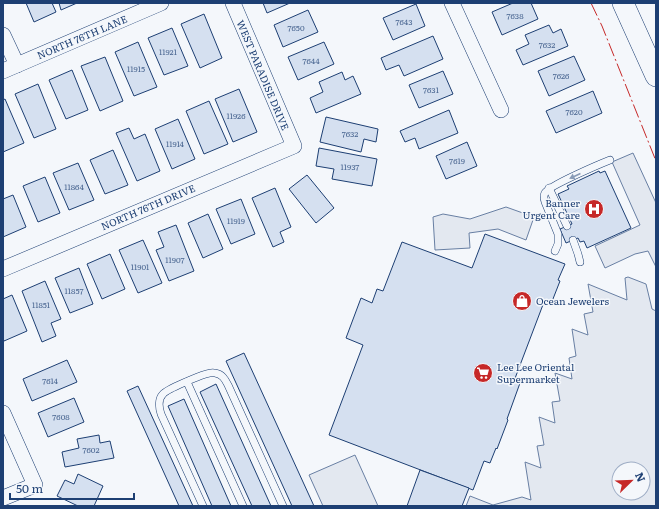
<svg xmlns="http://www.w3.org/2000/svg" width="659" height="509" viewBox="0 0 659 509" font-family="Literata,serif">
<style>
.parking{fill:#e3e8f0;stroke:#687fa3;fill-rule:evenodd}
.building{fill:#d5e0f0;stroke:#1d3f73}
.lines{fill:none;stroke-linecap:round;stroke-linejoin:round}
.service-casing{stroke:#1d3f73;stroke-width:8}
.minor-casing{stroke:#1d3f73;stroke-width:16}
.secondary-casing{stroke:#1d3f73;stroke-width:22}
.service{stroke:#f4f7fb;stroke-width:7}
.minor{stroke:#f4f7fb;stroke-width:15}
.secondary{stroke:#f4f7fb;stroke-width:21}
.power{stroke:#c62828;stroke-width:1;stroke-dasharray:14 3 2 3;stroke-linecap:butt}
.oneway{fill:#889bb7}
.labels{text-anchor:middle;stroke-width:3;stroke-linejoin:round;paint-order:stroke}
.number-label{font-size:8px;fill:#4b6792}
.street-label{font-size:10px;fill:#1d3f73;stroke:#f4f7fb}
.poi-label{font-size:10px;fill:#1d3f73;stroke:#f4f7fb;text-anchor:start}
</style>
<rect width="100%" height="100%" fill="#f4f7fb"/>
<g class="parking">
<path d="M 633,153 L 656,203 L 656,267 L 648,251 L 635,254 L 605,268 L 595,246 L 640,225 L 612,162 Z"/>
<path d="M 506,207 L 534,217 L 526,240 L 498,229 L 469,233 L 470,248 L 435,250 L 433,217 L 443,214 L 470,219 Z"/>
<path d="M 628,277 L 646,284 L 652,309 L 656,311 L 656,506 L 466,506 L 470,496 L 493,505 L 522,497 L 531,500 L 525,462 L 541,468 L 537,446 L 544,445 L 539,417 L 555,423 L 552,402 L 560,401 L 555,373 L 572,379 L 569,358 L 576,356 L 572,329 L 588,335 L 584,314 L 593,312 L 588,284 L 627,300 L 625,278 ZM 619,469 L 643,469 L 643,493 L 619,493 Z"/>
<path d="M 355,455 L 378,506 L 323,506 L 309,475 Z"/>
</g>
<g class="building">
<path d="M 26,3 L 52,3 L 56,12 L 34,22 Z"/>
<path d="M 59,3 L 77,3 L 61,10 Z"/>
<path d="M 263,3 L 290,3 L 267,13 Z"/>
<path d="M 513,3 L 531,3 L 538,19 L 502,35 L 492,12 Z"/>
<path d="M 416,4 L 425,26 L 393,40 L 383,18 Z"/>
<path d="M 308,10 L 318,32 L 283,47 L 274,25 Z"/>
<path d="M 204,14 L 222,58 L 200,68 L 181,24 Z"/>
<path d="M 549,25 L 553,33 L 561,29 L 568,46 L 523,65 L 516,50 L 529,44 L 525,35 Z"/>
<path d="M 172,28 L 188,66 L 164,75 L 148,38 Z"/>
<path d="M 433,36 L 443,59 L 404,76 L 399,65 L 386,70 L 381,58 Z"/>
<path d="M 138,42 L 157,87 L 134,96 L 115,52 Z"/>
<path d="M 324,42 L 334,64 L 298,80 L 288,57 Z"/>
<path d="M 574,56 L 585,80 L 549,96 L 538,71 Z"/>
<path d="M 105,57 L 123,101 L 100,111 L 81,66 Z"/>
<path d="M 72,70 L 88,110 L 66,119 L 49,80 Z"/>
<path d="M 443,71 L 453,94 L 419,108 L 409,85 Z"/>
<path d="M 342,72 L 345,80 L 353,76 L 361,94 L 316,113 L 310,98 L 323,92 L 319,82 Z"/>
<path d="M 38,84 L 56,129 L 34,138 L 15,94 Z"/>
<path d="M 239,89 L 257,132 L 233,142 L 215,99 Z"/>
<path d="M 593,91 L 602,113 L 556,133 L 546,111 Z"/>
<path d="M 5,99 L 24,143 L 3,152 L 3,100 Z"/>
<path d="M 209,101 L 228,144 L 204,154 L 186,111 Z"/>
<path d="M 449,110 L 458,133 L 419,149 L 415,138 L 405,142 L 400,131 Z"/>
<path d="M 326,117 L 378,129 L 376,142 L 364,139 L 361,152 L 320,142 Z"/>
<path d="M 178,119 L 195,159 L 172,169 L 155,129 Z"/>
<path d="M 129,128 L 134,139 L 145,134 L 160,171 L 137,181 L 116,133 Z"/>
<path d="M 467,142 L 477,166 L 446,179 L 436,156 Z"/>
<path d="M 319,148 L 377,159 L 372,186 L 332,179 L 334,169 L 316,166 Z"/>
<path d="M 113,150 L 128,185 L 105,194 L 90,160 Z"/>
<path d="M 78,163 L 94,200 L 69,210 L 53,173 Z"/>
<path d="M 599,171 L 600,173 L 605,171 L 631,228 L 587,248 L 584,241 L 580,242 L 578,238 L 566,243 L 560,229 L 572,224 L 558,194 L 569,189 L 567,186 Z"/>
<path d="M 307,175 L 334,208 L 316,223 L 289,189 Z"/>
<path d="M 45,177 L 60,213 L 38,222 L 23,186 Z"/>
<path d="M 275,188 L 291,227 L 280,232 L 284,242 L 273,247 L 252,198 Z"/>
<path d="M 13,195 L 26,227 L 3,237 L 3,199 Z"/>
<path d="M 241,199 L 255,234 L 231,244 L 216,209 Z"/>
<path d="M 208,214 L 223,249 L 203,258 L 188,223 Z"/>
<path d="M 176,225 L 194,271 L 169,281 L 156,250 L 164,247 L 158,232 Z"/>
<path d="M 485,234 L 565,264 L 558,280 L 560,281 L 551,304 L 544,302 L 514,381 L 520,383 L 507,419 L 508,420 L 497,449 L 496,448 L 490,463 L 484,461 L 473,490 L 329,435 L 363,345 L 346,338 L 361,298 L 372,303 L 377,289 L 383,291 L 402,242 L 472,268 Z"/>
<path d="M 143,240 L 162,283 L 138,293 L 119,250 Z"/>
<path d="M 110,254 L 125,289 L 102,299 L 87,264 Z"/>
<path d="M 79,268 L 93,304 L 70,313 L 55,278 Z"/>
<path d="M 45,281 L 61,319 L 51,323 L 56,336 L 42,342 L 22,291 Z"/>
<path d="M 12,295 L 27,331 L 4,341 L 3,338 L 3,299 Z"/>
<path d="M 244,353 L 314,506 L 292,506 L 226,361 Z"/>
<path d="M 67,360 L 77,382 L 32,401 L 23,379 Z"/>
<path d="M 216,384 L 271,506 L 252,506 L 200,392 Z"/>
<path d="M 138,386 L 193,506 L 179,506 L 127,391 Z"/>
<path d="M 74,398 L 84,422 L 48,437 L 38,413 Z"/>
<path d="M 184,399 L 231,506 L 212,506 L 168,406 Z"/>
<path d="M 99,435 L 100,443 L 110,441 L 114,458 L 65,467 L 62,452 L 79,448 L 77,439 Z"/>
<path d="M 420,470 L 469,488 L 462,506 L 407,506 Z"/>
<path d="M 78,474 L 103,486 L 94,506 L 78,506 L 57,496 L 65,480 L 74,484 Z"/>
</g>
<g class="lines">
<defs>
<g id="service">
<path d="M 549,188 L 567,226"/>
<path d="M 573,240 L 578,254 L 580,262"/>
<path d="M 555,251 L 558,244 L 558,234 L 545,202 C 544,199 543,196 545,193 C 548,186 600,164 610,160"/>
<path d="M 187,382 L 243,506"/>
<path d="M 203,506 L 161,414 C 159,408 158,399 163,394 C 167,389 199,376 206,374 C 209,373 212,372 215,373 C 222,374 225,379 228,385 L 283,506"/>
</g>
<g id="minor">
<path d="M 452,3 L 501,110"/>
<path d="M 3,35 L 17,65"/>
<path d="M 3,71 L 161,3"/>
<path d="M 3,269 L 294,146 L 233,3"/>
<path d="M 3,413 L 35,485 L 3,498"/>
</g>
<path id="secondary" d="M 623,3 L 656,76"/>
</defs>
<use href="#service" class="service-casing"/>
<use href="#minor" class="minor-casing"/>
<use href="#secondary" class="secondary-casing"/>
<use href="#service" class="service"/>
<use href="#minor" class="minor"/>
<use href="#secondary" class="secondary"/>
<path class="power" d="M 591,3 L 602,26 L 656,161"/>
</g>
<defs><path id="oneway-solid" d="M-6-.8H1V-3.2L6.5 0L1 3.2V.8H-6Z"/></defs>
<use class="oneway" href="#oneway-solid" transform="translate(575 176) rotate(155)"/>
<defs>
<symbol id="hospital-disc" viewBox="-11 -11 22 22"><circle r="9.5" fill="#c62828" stroke="#f4f7fb"/><path d="M-5-5h3v3.5h4V-5h3V5h-3V1.5h-4V5h-3Z" fill="#fff"/></symbol>
<symbol id="shop-disc" viewBox="-11 -11 22 22"><circle r="9.5" fill="#c62828" stroke="#f4f7fb"/><path d="M-5-2.5h2.3a2.7 3.5 0 0 1 5.4 0H5L5.5 6h-11ZM-1.5-2.5h3a1.5 2.3 0 0 0-3 0Z" fill="#fff"/></symbol>
<symbol id="supermarket-disc" viewBox="-11 -11 22 22"><circle r="9.5" fill="#c62828" stroke="#f4f7fb"/><path d="M-6-5.5h2.5l.6 2H6L4.5 2H-2.5L-4.4-4H-6ZM-1.5 3.2a1.3 1.3 0 1 0 .1 0ZM3 3.2a1.3 1.3 0 1 0 .1 0Z" fill="#fff"/></symbol>
</defs>
<g fill-rule="evenodd">
<use href="#hospital-disc" x="583" y="198" width="22" height="22"/>
<use href="#shop-disc" x="511" y="290" width="22" height="22"/>
<use href="#supermarket-disc" x="472" y="362" width="22" height="22"/>
</g>
<g class="labels">
<g class="number-label">
<text x="515" y="19">7638</text>
<text x="404" y="25">7643</text>
<text x="296" y="31">7650</text>
<text x="547" y="48">7632</text>
<text x="168" y="55">11921</text>
<text x="311" y="64">7644</text>
<text x="136" y="72">11915</text>
<text x="561" y="79">7626</text>
<text x="431" y="93">7631</text>
<text x="574" y="115">7620</text>
<text x="236" y="119">11926</text>
<text x="350" y="137">7632</text>
<text x="175" y="147">11914</text>
<text x="457" y="164">7619</text>
<text x="350" y="170">11937</text>
<text x="74" y="190">11864</text>
<text x="236" y="224">11919</text>
<text x="175" y="263">11907</text>
<text x="140" y="270">11901</text>
<text x="74" y="294">11857</text>
<text x="41" y="308">11851</text>
<text x="50" y="384">7614</text>
<text x="61" y="420">7608</text>
<text x="91" y="453">7602</text>
</g>
<g class="street-label">
<text transform="translate(82 37) rotate(-23)" y="4">NORTH 76TH LANE</text>
<text transform="translate(263 75) rotate(67)" y="4">WEST PARADISE DRIVE</text>
<text transform="translate(148 207) rotate(-23)" y="4">NORTH 76TH DRIVE</text>
</g>
<g class="poi-label">
<text x="580" y="207" text-anchor="end">Banner<tspan x="580" dy="12">Urgent Care</tspan></text>
<text x="536" y="305">Ocean Jewelers</text>
<text x="497" y="371">Lee Lee Oriental<tspan x="497" dy="12">Supermarket</tspan></text>
</g>
</g>
<rect width="659" height="509" fill="none" stroke="#1d3f73" stroke-width="8"/>
<g transform="translate(631 481) rotate(67)"><circle r="19" fill="#f4f7fb" stroke="#9eadc5"/>
<path d="M0-3L7 15L0 10L-7 15Z" fill="#c62828"/>
<text y="-6" font-size="11" font-weight="bold" text-anchor="middle" fill="#1d3f73">N</text>
</g>
<path d="M10 493v6h124v-6" fill="none" stroke="#1d3f73" stroke-width="2"/>
<text x="16" y="493" font-size="12" fill="#1d3f73" stroke="#f4f7fb" stroke-width="3" paint-order="stroke">50 m</text>
</svg>
